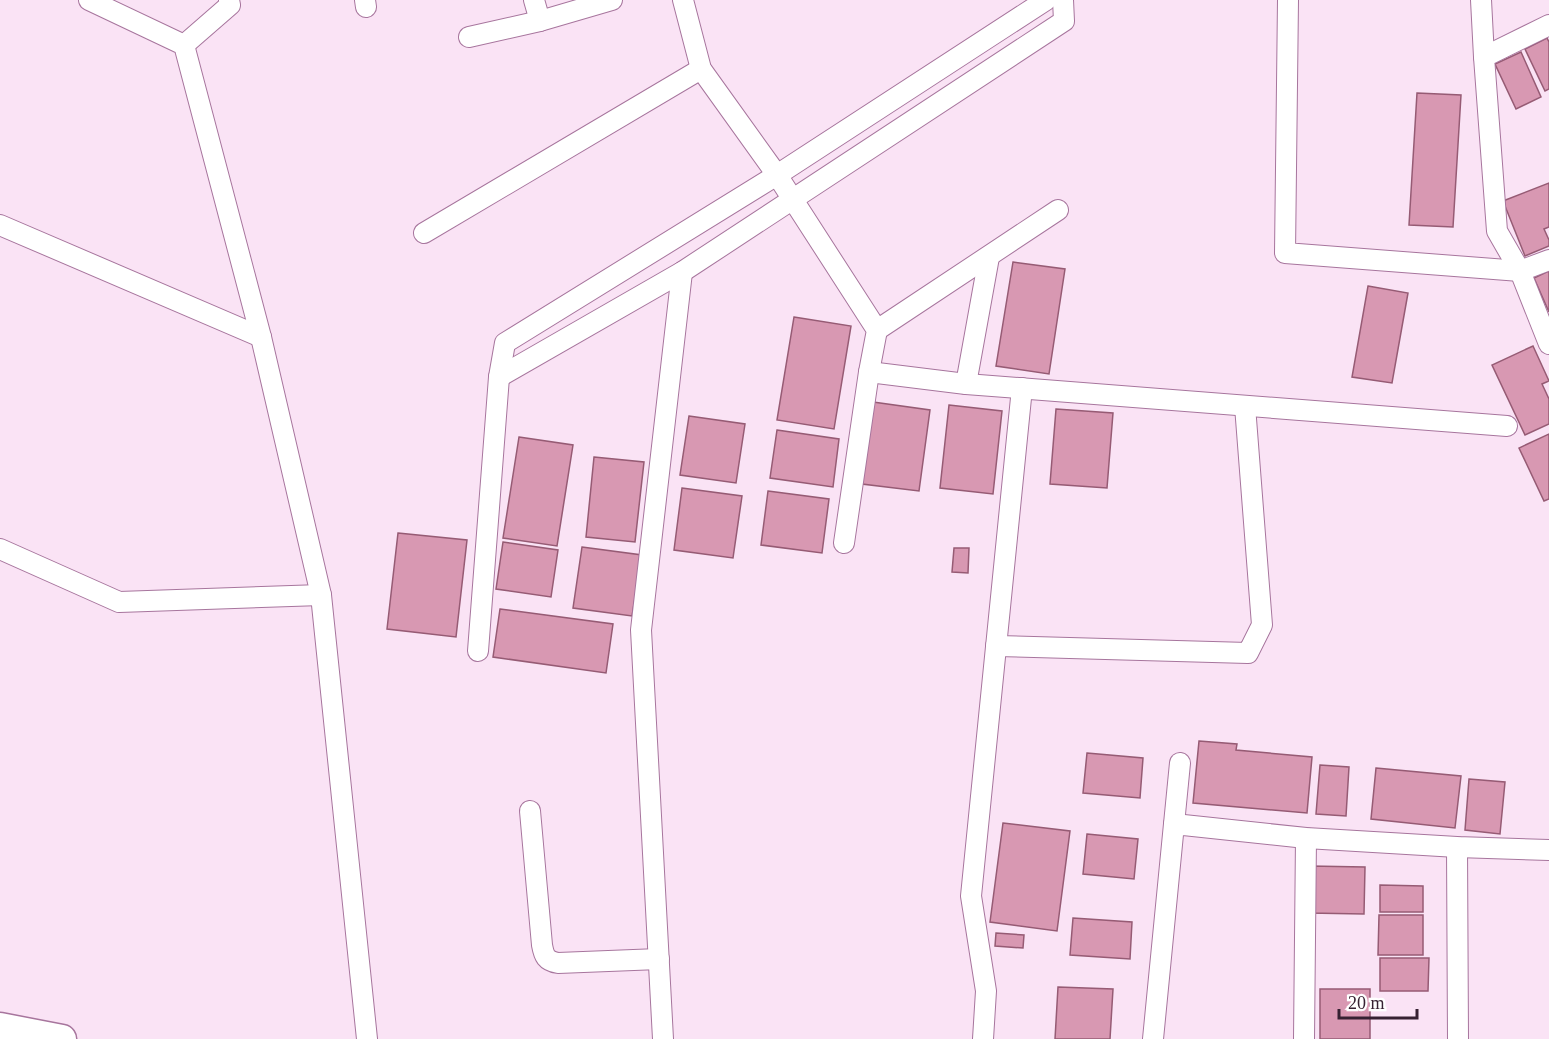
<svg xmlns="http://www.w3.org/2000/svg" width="1549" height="1039" viewBox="0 0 1549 1039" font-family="'Times New Roman',serif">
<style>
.building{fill:#d898b2;stroke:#965b74;stroke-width:1.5}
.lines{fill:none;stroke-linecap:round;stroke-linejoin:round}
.street-casing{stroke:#a7759d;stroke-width:22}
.secondary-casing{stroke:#a7759d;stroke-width:31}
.street{stroke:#fff;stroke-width:20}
.secondary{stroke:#fff;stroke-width:28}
</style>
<rect width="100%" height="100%" fill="#fae3f5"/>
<g class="building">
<path d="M 1547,38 L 1549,42 L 1549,89 L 1545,91 L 1525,49 Z"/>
<path d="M 1521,52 L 1541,97 L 1516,109 L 1495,64 Z"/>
<path d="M 1417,93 L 1461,95 L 1453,227 L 1409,225 Z"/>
<path d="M 1549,183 L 1549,227 L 1544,229 L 1549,240 L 1549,246 L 1525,256 L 1503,201 Z"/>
<path d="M 1013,262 L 1065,269 L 1049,374 L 996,366 Z"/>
<path d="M 1549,271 L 1549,312 L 1534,278 Z"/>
<path d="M 1368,286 L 1408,293 L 1392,383 L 1352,377 Z"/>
<path d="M 794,317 L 851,326 L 834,429 L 777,420 Z"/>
<path d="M 1533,346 L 1549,381 L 1542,384 L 1549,399 L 1549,424 L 1525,435 L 1492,365 Z"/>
<path d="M 873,402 L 930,410 L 919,491 L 862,484 Z"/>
<path d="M 949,405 L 1002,411 L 993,494 L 940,488 Z"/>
<path d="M 1056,409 L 1113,413 L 1107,488 L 1050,484 Z"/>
<path d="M 689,416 L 745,424 L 736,483 L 680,475 Z"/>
<path d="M 777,430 L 839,439 L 833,487 L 770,478 Z"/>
<path d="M 1549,434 L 1549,499 L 1544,501 L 1519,448 Z"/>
<path d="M 519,437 L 573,445 L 557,546 L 503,538 Z"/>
<path d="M 594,457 L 644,462 L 635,542 L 586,537 Z"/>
<path d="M 682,488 L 742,496 L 733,558 L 674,550 Z"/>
<path d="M 768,491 L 829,499 L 822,553 L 761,545 Z"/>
<path d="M 398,533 L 467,540 L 456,637 L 387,629 Z"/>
<path d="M 503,542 L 558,550 L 551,597 L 496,589 Z"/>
<path d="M 582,547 L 642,555 L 632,616 L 573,608 Z"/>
<path d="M 954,548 L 969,548 L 968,573 L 952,572 Z"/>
<path d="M 500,609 L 613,624 L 606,673 L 493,657 Z"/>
<path d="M 1199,741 L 1237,744 L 1236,750 L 1312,757 L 1307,813 L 1193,803 Z"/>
<path d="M 1087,753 L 1143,758 L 1140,798 L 1083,793 Z"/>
<path d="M 1320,765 L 1349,767 L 1346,816 L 1316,814 Z"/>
<path d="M 1376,768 L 1461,776 L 1455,828 L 1371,819 Z"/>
<path d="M 1469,779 L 1505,782 L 1500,834 L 1465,830 Z"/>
<path d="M 1003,823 L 1070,831 L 1057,931 L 990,922 Z"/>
<path d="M 1087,834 L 1138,839 L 1134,879 L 1083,874 Z"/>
<path d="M 1309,866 L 1365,867 L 1364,914 L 1308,913 Z"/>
<path d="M 1380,885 L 1423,886 L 1423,912 L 1380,912 Z"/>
<path d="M 1379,915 L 1423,915 L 1423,955 L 1378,955 Z"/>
<path d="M 1073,918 L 1132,922 L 1130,959 L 1070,955 Z"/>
<path d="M 996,933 L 1024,935 L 1023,948 L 995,946 Z"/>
<path d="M 1380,958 L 1429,958 L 1428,991 L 1380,991 Z"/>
<path d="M 1058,987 L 1113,989 L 1110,1039 L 1055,1039 Z"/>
<rect x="1320" y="989" width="50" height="50"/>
</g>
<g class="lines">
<defs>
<g id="street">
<path d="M 89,0 L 184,45 L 261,337 L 321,595 L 367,1039"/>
<path d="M 365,0 L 366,7"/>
<path d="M 534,0 L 540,21"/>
<path d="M 683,0 L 701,69 L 777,175 L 877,330 L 869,372 L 844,543"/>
<path d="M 1288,0 L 1285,253 L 1520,271 L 1549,260"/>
<path d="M 1481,0 L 1484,57"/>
<path d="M 1549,25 L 1484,57 L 1497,231 L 1520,271 L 1549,344"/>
<path d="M 469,37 L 540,21 L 612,0"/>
<path d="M 184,45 L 230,5 L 229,0"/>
<path d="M 0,225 L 261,337"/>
<path d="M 424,233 L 701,69"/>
<path d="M 877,330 L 1058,210"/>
<path d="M 869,372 L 966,384 L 1507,426"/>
<path d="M 499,377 L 682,272 L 1064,21 L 1063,0"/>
<path d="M 966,384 L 989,257"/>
<path d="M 0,549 L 119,602 L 321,595"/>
<path d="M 996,646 L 1248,653 L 1262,625 L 1245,406"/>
<path d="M 478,651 L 499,377 L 505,343 L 777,175 L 1046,0"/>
<path d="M 530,811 L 542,945 C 544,956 546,961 558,963 L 659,959"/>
<path d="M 1174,824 L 1180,763"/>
<path d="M 1457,847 L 1458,1039"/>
<path d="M 663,1039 L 641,630 L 682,272"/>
<path d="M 983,1039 L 986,991 L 971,896 L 1022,388"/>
<path d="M 1153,1039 L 1174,824 L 1306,838 L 1457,847 L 1549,850"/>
<path d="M 1304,1039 L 1306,838"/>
</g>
<path id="secondary" d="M 0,1027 L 62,1039"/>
</defs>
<use href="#street" class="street-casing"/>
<use href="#secondary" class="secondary-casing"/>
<use href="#street" class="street"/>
<use href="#secondary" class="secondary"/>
</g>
<path d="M1339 1009v9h78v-9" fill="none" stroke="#362132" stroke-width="3"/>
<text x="1348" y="1009" font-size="18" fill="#362132" stroke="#ffffff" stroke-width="4.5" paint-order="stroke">20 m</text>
</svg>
